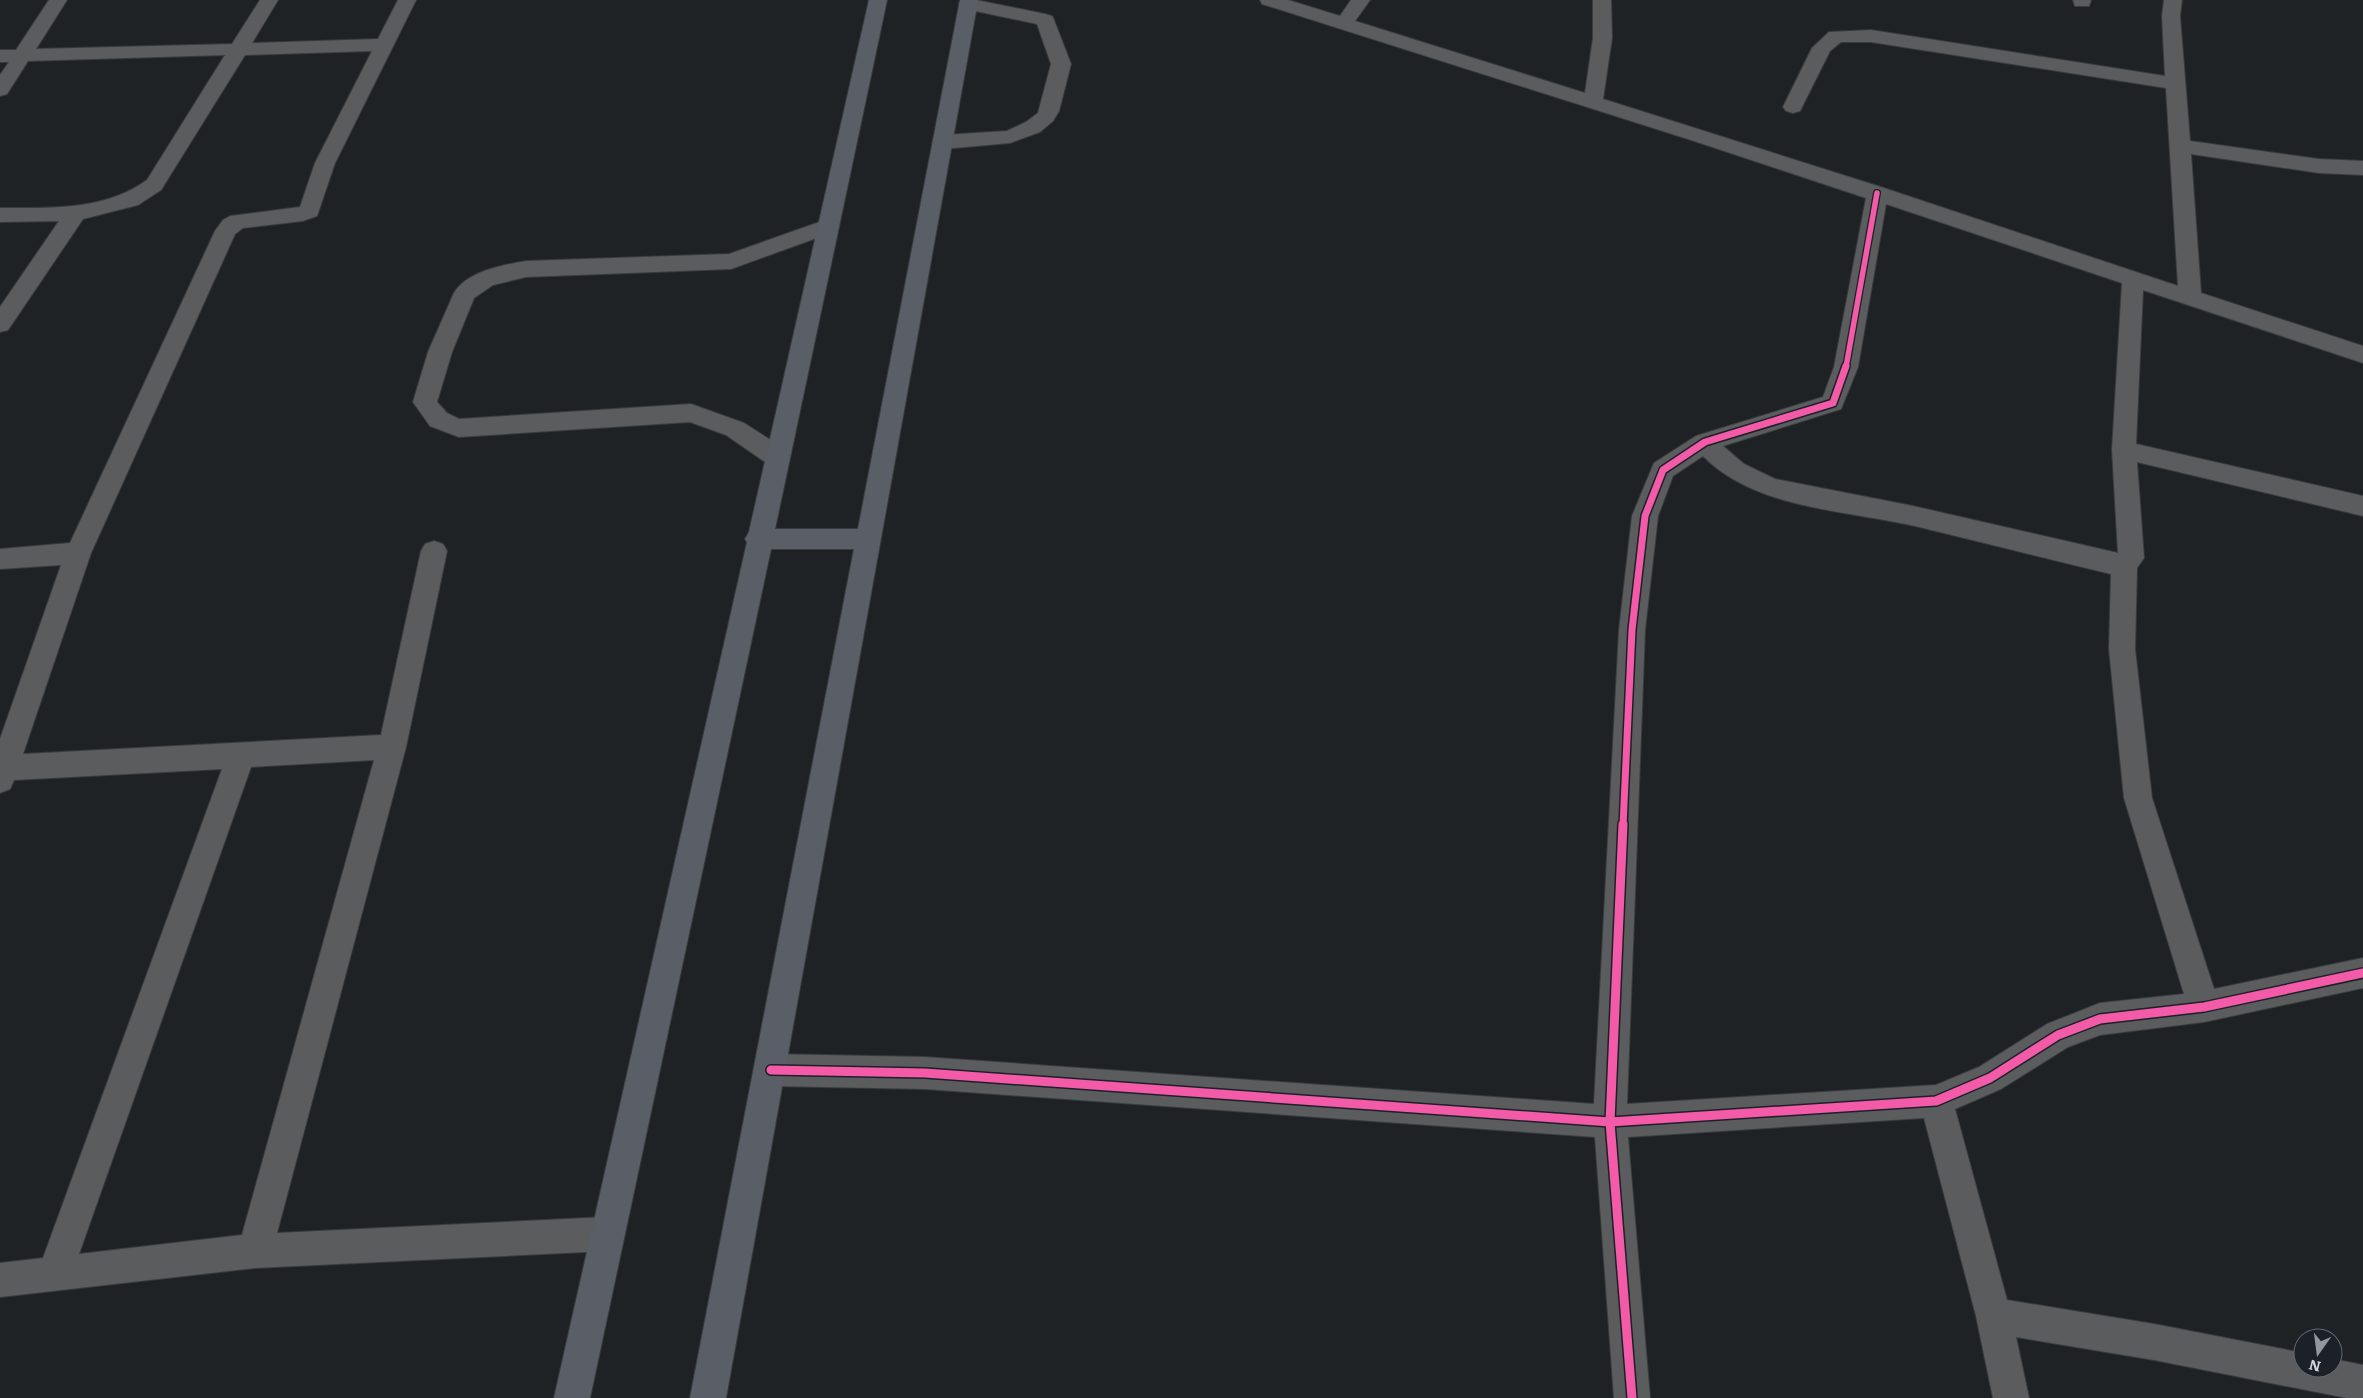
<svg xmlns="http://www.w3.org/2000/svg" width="2363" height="1398" viewBox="0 0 2363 1398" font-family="Literata,serif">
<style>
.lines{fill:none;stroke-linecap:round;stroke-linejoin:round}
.minor-casing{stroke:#393c3f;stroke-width:2}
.major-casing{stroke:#393c3f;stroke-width:2}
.minor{fill:#5a5c5e;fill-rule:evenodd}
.major{fill:#5a5e66;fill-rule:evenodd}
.cycleway-far2-casing{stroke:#1c2128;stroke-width:8}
.cycleway-far1-casing{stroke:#1c2128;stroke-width:10}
.cycleway-casing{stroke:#1c2128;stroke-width:12}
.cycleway-far2{stroke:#f35aa7;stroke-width:5.5}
.cycleway-far1{stroke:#f35aa7;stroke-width:7}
.cycleway{stroke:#f35aa7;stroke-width:9}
</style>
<rect width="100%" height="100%" fill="#1f2225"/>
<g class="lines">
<defs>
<g id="minor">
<path d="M 49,0 L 67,0 L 36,49 L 232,44 L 260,0 L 278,0 L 252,43 L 378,39 L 398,0 L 416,0 L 335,163 L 317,216 L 303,221 L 243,228 L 235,234 L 91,553 L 23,754 L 381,735 L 421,551 L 425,544 L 434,541 L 443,544 L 447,551 L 406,747 L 277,1233 L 607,1217 L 619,1222 L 624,1234 L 619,1246 L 607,1251 L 255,1268 L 0,1297 L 0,1263 L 43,1258 L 222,769 L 14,780 L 10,789 L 0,793 L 0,739 L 61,565 L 0,569 L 0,549 L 70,543 L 215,231 L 223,220 L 230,216 L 300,207 L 315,163 L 372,51 L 245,55 L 161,190 L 138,205 L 83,219 L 8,330 L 0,332 L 0,307 L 59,221 L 0,222 L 0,208 C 50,208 104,211 147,180 L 225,55 L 28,61 L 7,94 L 0,96 L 0,75 L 9,62 L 0,62 L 0,50 L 16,50 ZM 374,760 L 242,1235 L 79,1254 L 251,767 Z"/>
<path d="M 961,0 L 976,0 L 1045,14 L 1052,16 L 1054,20 L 1071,64 L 1059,111 L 1053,121 L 1040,132 L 1010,143 L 943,149 L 936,147 L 933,142 L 936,137 L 943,135 L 1007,131 L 1026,122 L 1038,113 L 1051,64 L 1037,24 L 961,8 L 959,4 Z"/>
<path d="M 1260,0 L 1288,0 L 1340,16 L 1351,0 L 1370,0 L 1355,21 L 1585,93 L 1593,38 L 1593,0 L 1611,0 L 1612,38 L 1603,99 L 1884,188 L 2178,286 L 2166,88 L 1871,42 L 1841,42 L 1830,51 L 1800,111 L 1793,113 L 1786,111 L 1783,107 L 1812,48 L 1829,32 L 1871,30 L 2165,76 L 2162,16 L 2164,0 L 2182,0 L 2180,16 L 2190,141 L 2319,159 L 2363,161 L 2363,175 L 2319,173 L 2191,154 L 2201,293 L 2363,346 L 2363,363 L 2143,290 L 2136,444 L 2363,496 L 2363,516 L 2137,462 L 2144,558 L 2137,568 L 2135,649 L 2152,798 L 2214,989 L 2363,958 L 2363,988 L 2204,1022 L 2100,1035 L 2068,1047 L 2001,1089 L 1955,1109 L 2007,1300 L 2154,1324 L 2303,1353 L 2303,1368 L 2333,1368 L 2333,1359 L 2363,1365 L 2363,1398 L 2347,1398 L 2154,1360 L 2016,1337 L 2029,1398 L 1993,1398 L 1976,1316 L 1924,1118 L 1628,1137 L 1650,1398 L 1614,1398 L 1595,1137 L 925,1089 L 771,1086 L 760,1081 L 755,1070 L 760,1059 L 771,1054 L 925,1057 L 1594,1104 L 1619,630 L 1632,516 L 1654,463 L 1696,436 L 1823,397 L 1834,367 L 1866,198 L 1691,140 L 1262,4 ZM 1886,204 L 2122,283 L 2112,450 L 2118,553 L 1913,506 L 1775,479 L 1744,464 L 1723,446 L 1841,409 L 1858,367 ZM 1703,456 C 1755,509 1845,510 1915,526 C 1980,542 2046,558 2111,574 L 2109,649 L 2124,798 L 2184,994 L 2100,1003 L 2047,1024 L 1979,1067 L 1936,1085 L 1627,1104 L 1645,630 L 1658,516 L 1673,476 Z"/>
<path d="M 2073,0 L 2091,0 L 2089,6 L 2075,6 Z"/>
<path d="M 828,219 L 836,221 L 839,226 L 836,231 L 731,269 L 526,277 L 493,285 L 474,298 L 452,352 L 437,402 L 447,413 L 459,419 L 691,404 L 744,423 L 786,450 L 789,457 L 786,464 L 777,466 L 768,464 L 726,435 L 690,422 L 459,437 L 430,426 L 413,402 L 428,352 L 454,293 C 467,271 503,265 526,261 L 729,254 Z"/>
</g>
<path id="major" d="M 869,0 L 887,0 L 775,529 L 858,529 L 960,0 L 978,0 L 726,1398 L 690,1398 L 854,549 L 771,549 L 590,1398 L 554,1398 L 747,542 L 745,539 L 749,532 Z"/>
</defs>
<use href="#minor" class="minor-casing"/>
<use href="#major" class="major-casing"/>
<use href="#minor" class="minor"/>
<use href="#major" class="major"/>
<defs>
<path id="cycleway-far2" d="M 1846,367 L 1877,193"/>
<path id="cycleway-far1" d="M 1623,826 L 1632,630 L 1645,516 L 1663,470 L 1705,442 L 1833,403 L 1846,366"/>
<g id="cycleway">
<path d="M 1623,824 L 1610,1122 L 1632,1398"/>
<path d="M 771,1070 L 925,1073 L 1610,1122 L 1936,1101 L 1990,1078 L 2058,1035 L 2100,1019 L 2204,1007 L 2363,973"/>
</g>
</defs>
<use href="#cycleway-far2" class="cycleway-far2-casing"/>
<use href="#cycleway-far1" class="cycleway-far1-casing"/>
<use href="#cycleway" class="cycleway-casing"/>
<use href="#cycleway-far2" class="cycleway-far2"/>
<use href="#cycleway-far1" class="cycleway-far1"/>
<use href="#cycleway" class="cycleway"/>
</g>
<g transform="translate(2318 1353) rotate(194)"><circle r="24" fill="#1c2128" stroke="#64696f"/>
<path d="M0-4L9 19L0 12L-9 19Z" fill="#93969a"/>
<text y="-8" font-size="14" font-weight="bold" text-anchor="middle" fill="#d1d4d9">N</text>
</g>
</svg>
